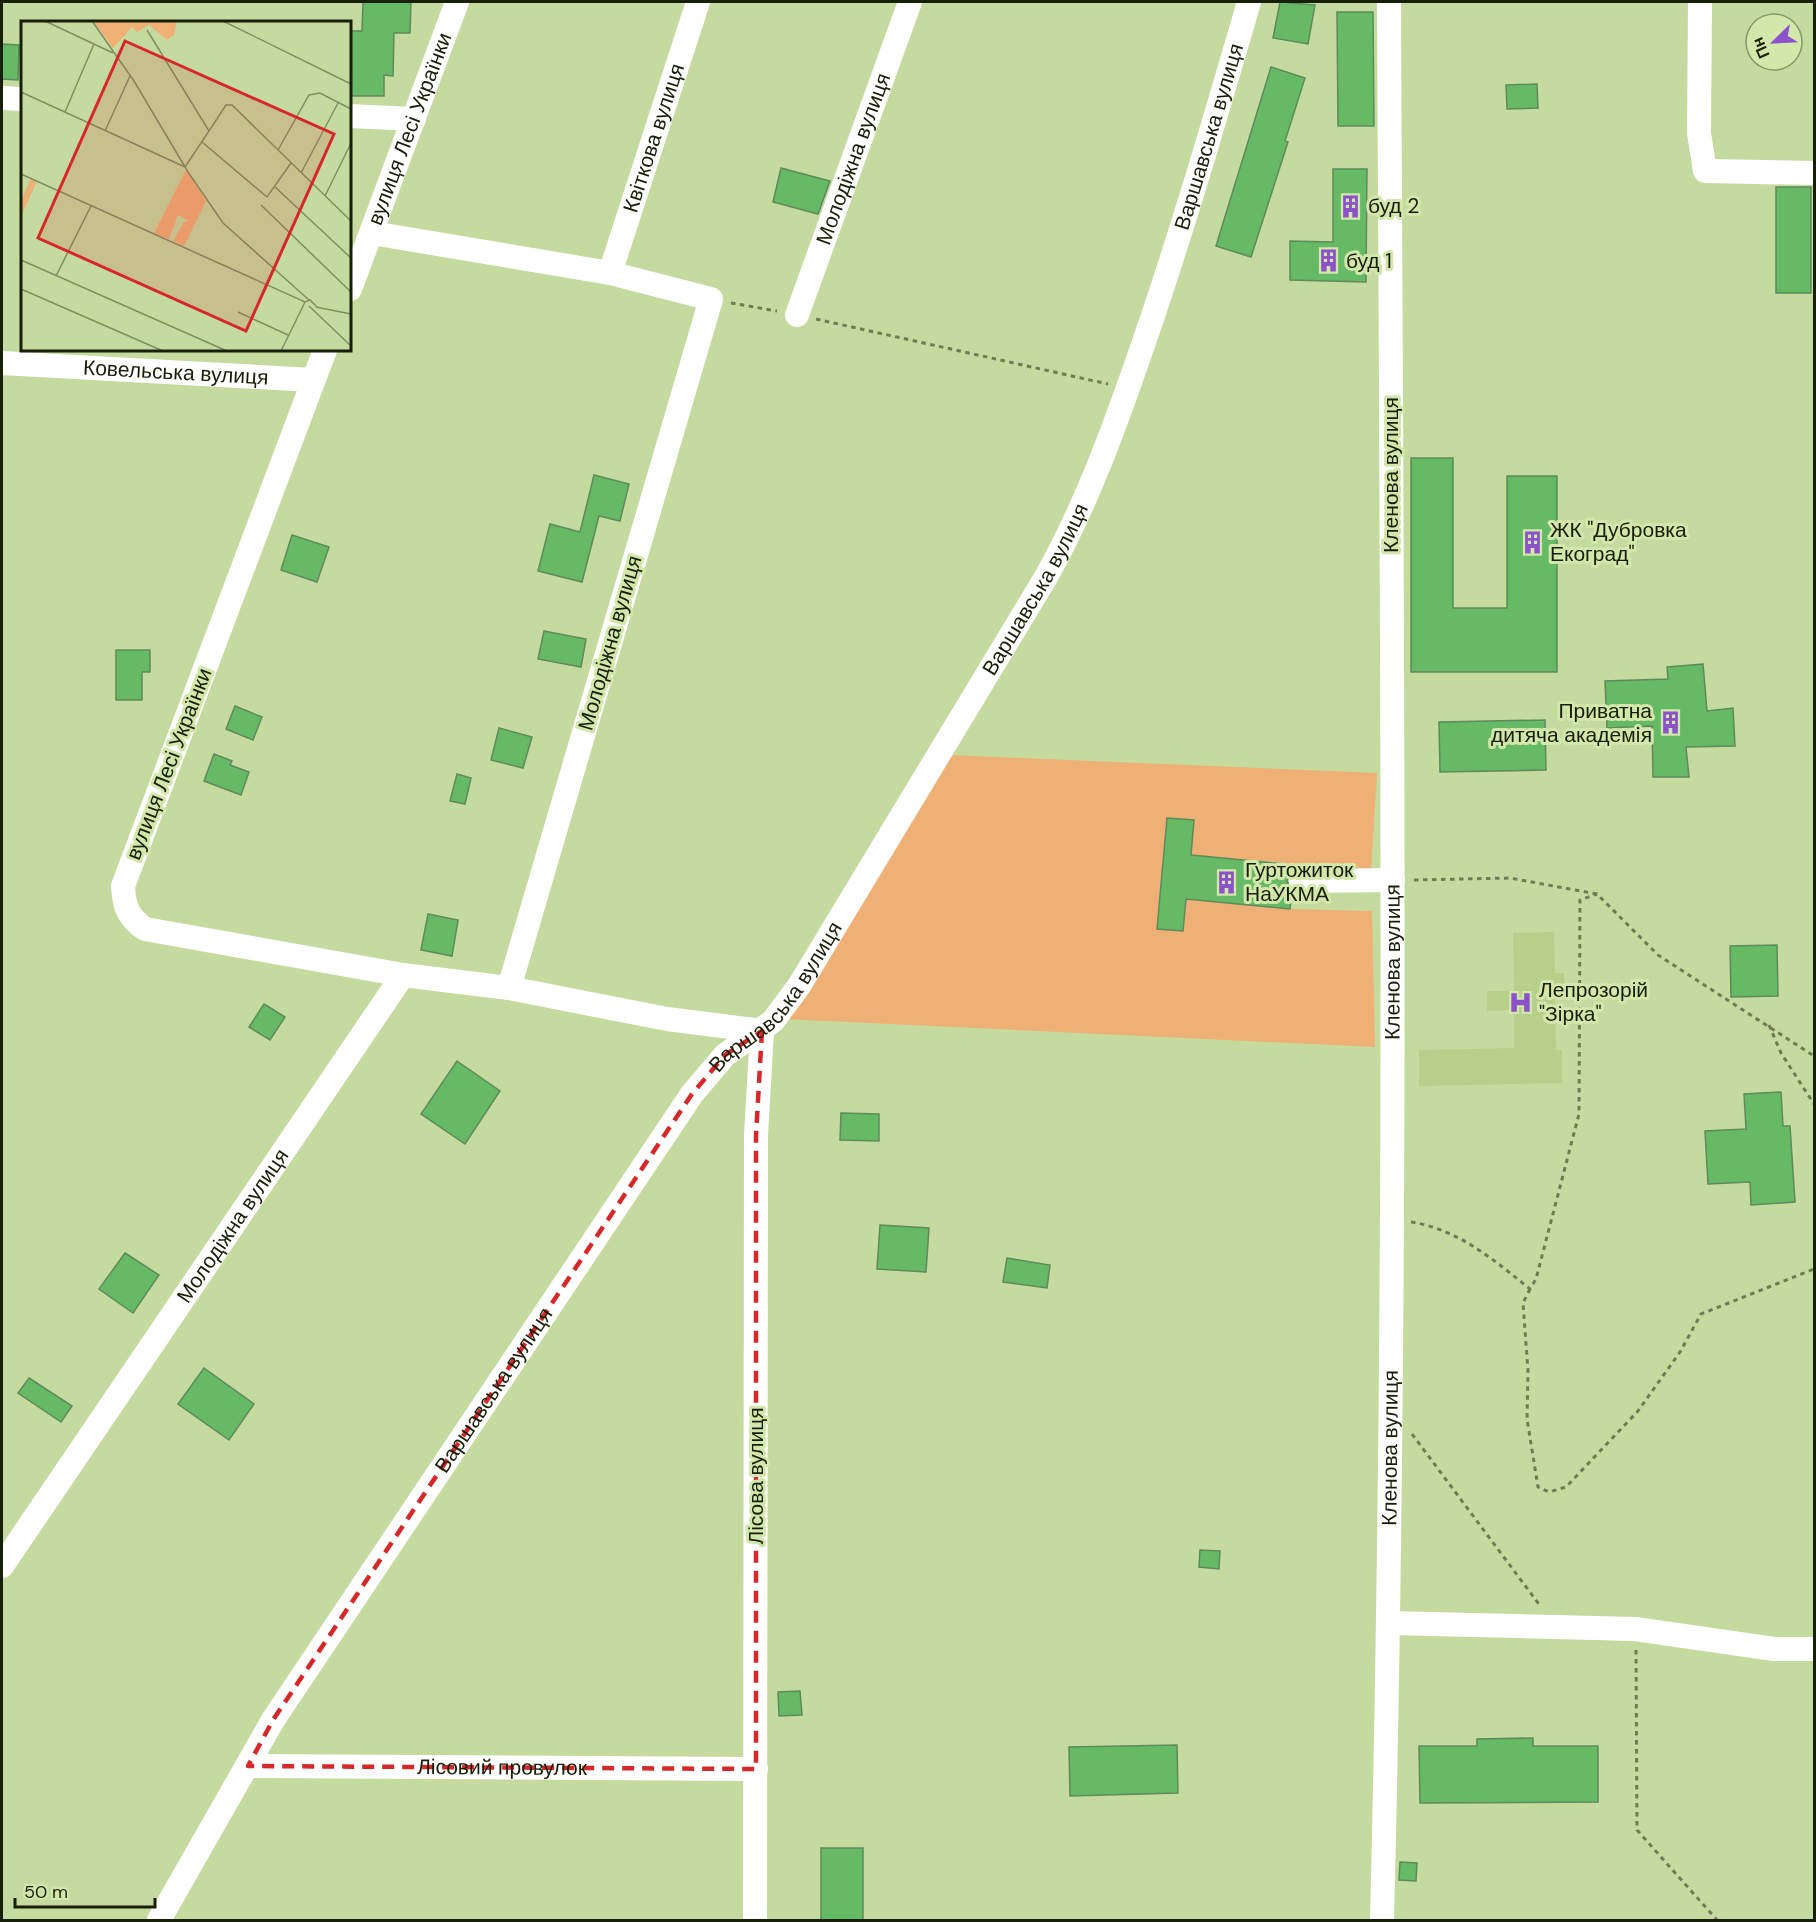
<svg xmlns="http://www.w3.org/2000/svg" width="1816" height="1922" viewBox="0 0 1816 1922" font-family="'DM Sans',sans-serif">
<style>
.built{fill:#b8cf8b}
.green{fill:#eeb075}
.building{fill:#66b965;stroke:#5e8a5c;stroke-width:1.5}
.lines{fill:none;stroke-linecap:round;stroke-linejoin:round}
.path{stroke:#6e7c53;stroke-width:3;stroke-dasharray:4.5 4.5;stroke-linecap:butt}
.minor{stroke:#fff;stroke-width:24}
.marked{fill:none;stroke:#d62828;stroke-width:4.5;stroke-dasharray:12 8;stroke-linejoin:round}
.labels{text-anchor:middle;stroke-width:6;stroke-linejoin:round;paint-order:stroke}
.street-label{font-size:21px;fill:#181f08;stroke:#d2e7aa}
.poi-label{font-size:21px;fill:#181f08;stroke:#d2e7aa;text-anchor:start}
.inset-road{fill:none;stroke:#808f62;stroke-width:1.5}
.view{fill:#d62828;fill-opacity:0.15;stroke:#d62828;stroke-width:3}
.inset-edge{fill:none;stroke:#181f08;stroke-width:3}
</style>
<rect width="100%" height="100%" fill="#c5da9e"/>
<path class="built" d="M 1554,932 L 1555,973 L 1564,973 L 1564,995 L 1555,995 L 1556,1050 L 1562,1050 L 1562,1083 L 1419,1086 L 1419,1050 L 1514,1048 L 1514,1010 L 1487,1011 L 1487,991 L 1514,991 L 1513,933 Z"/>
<path class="green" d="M 949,755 L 1377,773 L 1371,870 L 1191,855 L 1194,820 L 1167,818 L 1157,928 L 1186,899 L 1290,909 L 1372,911 L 1375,1047 L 783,1019 Z"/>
<g class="building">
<path d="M 363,2 L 411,2 L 410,33 L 394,33 L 393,76 L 384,75 L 384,96 L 350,96 L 350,31 L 362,31 Z"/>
<path d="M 1280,2 L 1315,5 L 1308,44 L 1273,38 Z"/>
<path d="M 1337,12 L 1373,12 L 1374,126 L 1338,126 Z"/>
<path d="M 2,44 L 19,45 L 18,80 L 2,79 Z"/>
<path d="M 1271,67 L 1305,78 L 1285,141 L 1288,142 L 1251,257 L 1216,246 Z"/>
<path d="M 1537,84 L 1538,108 L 1507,109 L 1506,85 Z"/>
<path d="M 781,168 L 830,181 L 818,214 L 773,202 Z"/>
<path d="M 1333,169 L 1367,169 L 1366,282 L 1290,280 L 1290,241 L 1333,242 Z"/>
<rect x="1776" y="187" width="35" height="106"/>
<path d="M 1411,458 L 1453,458 L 1453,608 L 1507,608 L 1507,476 L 1557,476 L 1557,672 L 1411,672 Z"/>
<path d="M 594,475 L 629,484 L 620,521 L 599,516 L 582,582 L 538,571 L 550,524 L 580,532 Z"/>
<path d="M 292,535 L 329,547 L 317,582 L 281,570 Z"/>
<path d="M 544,631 L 586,639 L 581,667 L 538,659 Z"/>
<path d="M 116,650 L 150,650 L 150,672 L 142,672 L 142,700 L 116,700 Z"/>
<path d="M 1703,664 L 1707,711 L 1733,708 L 1735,746 L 1686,747 L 1689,777 L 1653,777 L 1652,726 L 1607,728 L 1605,681 L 1668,679 L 1667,667 Z"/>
<path d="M 235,706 L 262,717 L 253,740 L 226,729 Z"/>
<path d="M 1545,720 L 1546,770 L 1440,772 L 1439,722 Z"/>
<path d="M 499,728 L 532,737 L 523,768 L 491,760 Z"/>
<path d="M 214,754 L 232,761 L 230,765 L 249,772 L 241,795 L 204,781 Z"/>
<path d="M 457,774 L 471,778 L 465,804 L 450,801 Z"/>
<path d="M 1167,818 L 1194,820 L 1191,855 L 1294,865 L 1287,881 L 1292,891 L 1290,909 L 1186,899 L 1183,931 L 1157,929 Z"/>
<path d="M 428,914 L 458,920 L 452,956 L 421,950 Z"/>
<path d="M 1777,945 L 1778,996 L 1731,997 L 1730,946 Z"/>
<path d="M 264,1004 L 285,1017 L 270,1040 L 249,1027 Z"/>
<path d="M 457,1061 L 500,1091 L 465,1144 L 421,1114 Z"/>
<path d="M 1781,1092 L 1783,1126 L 1790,1126 L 1795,1202 L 1751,1205 L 1750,1182 L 1708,1184 L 1705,1131 L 1746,1129 L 1744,1094 Z"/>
<path d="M 841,1113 L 879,1114 L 879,1141 L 840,1140 Z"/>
<path d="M 880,1225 L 929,1228 L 926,1272 L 877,1269 Z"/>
<path d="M 125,1253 L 159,1275 L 133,1313 L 99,1289 Z"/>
<path d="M 1007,1258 L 1050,1265 L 1047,1288 L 1003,1282 Z"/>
<path d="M 204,1368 L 254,1404 L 229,1440 L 178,1404 Z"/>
<path d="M 29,1378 L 72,1406 L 61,1422 L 18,1393 Z"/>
<path d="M 1200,1550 L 1220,1551 L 1219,1569 L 1199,1567 Z"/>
<path d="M 800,1691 L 802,1715 L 779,1716 L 778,1692 Z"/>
<path d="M 1533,1738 L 1533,1746 L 1598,1746 L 1598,1802 L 1420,1803 L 1419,1746 L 1477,1746 L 1477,1739 Z"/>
<path d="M 1177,1745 L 1178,1793 L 1070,1796 L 1069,1747 Z"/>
<rect x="821" y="1848" width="42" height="72"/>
<path d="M 1400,1862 L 1417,1863 L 1416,1881 L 1399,1880 Z"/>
</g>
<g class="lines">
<g class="path">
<path d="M 731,303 L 777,311"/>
<path d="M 816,319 L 1108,384"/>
<path d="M 1414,880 L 1510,878 L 1597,894 L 1658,955 L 1814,1056"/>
<path d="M 1769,1025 L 1781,1053 L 1814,1104"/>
<path d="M 1411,1222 C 1458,1229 1494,1260 1530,1289 L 1536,1279 L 1579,1114 L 1580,900 L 1597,894"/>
<path d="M 1530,1289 L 1523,1303 L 1528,1371 L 1527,1419 L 1538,1487 L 1549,1492 L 1566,1487 L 1638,1411 L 1680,1352 L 1701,1314 L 1814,1269"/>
<path d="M 1412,1434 L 1541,1607"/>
<path d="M 1636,1650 L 1637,1830 L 1717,1920"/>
</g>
<g class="minor">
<path d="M 1700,2 L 1699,133 L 1705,171 L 1814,173"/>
<path d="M 2,98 L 22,99"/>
<path d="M 350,116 L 414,119"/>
<path d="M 372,233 L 610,273 L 711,299 L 509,988"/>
<path id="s1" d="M 610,273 L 698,2"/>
<path id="s2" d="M 350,289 L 457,2"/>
<path id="s3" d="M 797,315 L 910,2"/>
<path d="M 325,350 L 123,886 C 124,907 128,917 145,929 L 403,975"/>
<path id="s4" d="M 2,363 L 313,380"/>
<path d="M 1301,881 L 1393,880"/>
<path id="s5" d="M 2,1566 L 403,975 L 509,988 L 667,1019 L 762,1031 L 756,1135 L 755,1920"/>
<path d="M 1389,1623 L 1635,1629 L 1774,1649 L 1814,1649"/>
<path id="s6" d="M 248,1766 L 756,1769"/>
<path id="s7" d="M 159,1920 L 273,1720 L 692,1094 L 725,1055 L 773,1021 L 799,986 L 1046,577 C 1088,502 1116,423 1144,342 C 1183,229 1216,115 1249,2"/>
<path id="s8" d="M 1382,1920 C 1398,1281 1392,641 1389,2"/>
</g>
</g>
<path class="marked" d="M 762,1031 L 756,1135 L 756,1769 L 248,1766 L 273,1720 L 692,1094 L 725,1055 Z"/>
<defs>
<symbol id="building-bare" viewBox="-9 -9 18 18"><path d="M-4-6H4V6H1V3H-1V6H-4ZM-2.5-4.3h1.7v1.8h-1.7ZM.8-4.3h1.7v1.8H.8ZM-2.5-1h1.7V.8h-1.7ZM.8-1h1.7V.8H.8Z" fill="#8c52c9" stroke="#d2e7aa" stroke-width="2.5" paint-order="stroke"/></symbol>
<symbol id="hospital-bare" viewBox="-9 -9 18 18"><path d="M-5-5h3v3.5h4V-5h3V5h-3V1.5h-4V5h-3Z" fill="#8c52c9" stroke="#d2e7aa" stroke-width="2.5" paint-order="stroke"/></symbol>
</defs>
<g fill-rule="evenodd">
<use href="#building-bare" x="1334" y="190" width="33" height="33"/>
<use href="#building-bare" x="1312" y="244" width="33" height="33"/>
<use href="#building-bare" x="1516" y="526" width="33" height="33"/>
<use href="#building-bare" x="1654" y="706" width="33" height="33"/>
<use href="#building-bare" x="1210" y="866" width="33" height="33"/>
<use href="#hospital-bare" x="1504" y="986" width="33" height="33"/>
</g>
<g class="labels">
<g class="street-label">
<text dy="7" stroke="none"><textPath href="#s2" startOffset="171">вулиця Лесі Українки</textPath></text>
<text dy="7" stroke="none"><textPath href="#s1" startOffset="142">Квіткова вулиця</textPath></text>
<text dy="7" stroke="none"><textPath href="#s7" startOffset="2085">Варшавська вулиця</textPath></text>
<text dy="7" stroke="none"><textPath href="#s3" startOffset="166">Молодіжна вулиця</textPath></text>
<text dy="7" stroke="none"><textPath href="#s4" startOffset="174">Ковельська вулиця</textPath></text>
<text transform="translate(1391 475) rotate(-90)" y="7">Кленова вулиця</text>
<text dy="7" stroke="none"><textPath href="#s7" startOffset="1599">Варшавська вулиця</textPath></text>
<text transform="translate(610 643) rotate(-74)" y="7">Молодіжна вулиця</text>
<text transform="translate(169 764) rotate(-69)" y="7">вулиця Лесі Українки</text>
<text dy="7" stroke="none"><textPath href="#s8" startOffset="958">Кленова вулиця</textPath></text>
<text dy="7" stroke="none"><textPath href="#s7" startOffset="1113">Варшавська вулиця</textPath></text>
<text dy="7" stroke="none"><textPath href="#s5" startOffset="411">Молодіжна вулиця</textPath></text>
<text dy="7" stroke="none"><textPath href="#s7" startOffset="627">Варшавська вулиця</textPath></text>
<text dy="7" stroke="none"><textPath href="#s8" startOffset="472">Кленова вулиця</textPath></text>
<text transform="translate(756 1476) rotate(-90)" y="7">Лісова вулиця</text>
<text dy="7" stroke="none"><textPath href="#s6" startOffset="254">Лісовий провулок</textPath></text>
</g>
<g class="poi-label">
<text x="1368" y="213">буд 2</text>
<text x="1346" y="268">буд 1</text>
<text x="1550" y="537">ЖК "Дубровка<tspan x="1550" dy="24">Екоград"</tspan></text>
<text x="1652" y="718" text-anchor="end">Приватна<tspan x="1652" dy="24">дитяча академiя</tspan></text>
<text x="1245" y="877">Гуртожиток<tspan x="1245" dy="24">НаУКМА</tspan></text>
<text x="1539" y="997">Лепрозорій<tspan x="1539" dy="24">"Зірка"</tspan></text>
</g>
</g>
<g transform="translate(21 21)">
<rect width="330" height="330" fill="#c5da9e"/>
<path d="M 72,0 L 156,0 L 153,14 L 146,19 L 128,4 L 116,11 L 111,6 L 92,27 ZM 165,149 L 185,180 L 163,225 L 152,220 L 163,201 L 168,200 L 157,194 L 148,218 L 133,212 ZM 10,157 L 16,160 L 0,195 L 0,179 Z" fill="#eeb075"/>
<path class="inset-road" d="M 24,0 L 92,32M 71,0 L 113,60 L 167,151 L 202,202 L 288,279M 202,0 L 330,63M 0,71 L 164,146 L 188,110 L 126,9M 44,91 L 73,23M 84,110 L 109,55M 188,110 L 205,84 L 211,84 L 330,200M 181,121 L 246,176 L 270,142M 257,129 L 288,74 L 299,72 L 330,88M 280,152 L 317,82M 0,153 L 284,281 L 289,279 L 297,287M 254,166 L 330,237M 304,175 L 330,122M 240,184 L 330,271M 0,239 L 206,330M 35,255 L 70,185M 0,268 L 142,330M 288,285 L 330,325M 295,286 L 330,293M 217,291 L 267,314M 260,330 L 284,281"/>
<path class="view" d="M 104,20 L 313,113 L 225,310 L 17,217 Z"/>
<rect width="330" height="330" class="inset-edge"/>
</g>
<rect width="1816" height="1922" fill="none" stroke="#181f08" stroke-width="6"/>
<g transform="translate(1774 42) rotate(246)"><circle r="28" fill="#d2e7aa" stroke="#889769" stroke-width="1.5"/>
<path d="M0-4.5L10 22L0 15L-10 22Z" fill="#8c52c9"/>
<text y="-9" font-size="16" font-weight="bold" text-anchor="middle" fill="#181f08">Пн</text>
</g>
<path d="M15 1898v9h140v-9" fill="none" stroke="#181f08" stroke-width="3"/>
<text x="24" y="1898" font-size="18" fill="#181f08" stroke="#d2e7aa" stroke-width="4.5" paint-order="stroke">50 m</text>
</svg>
